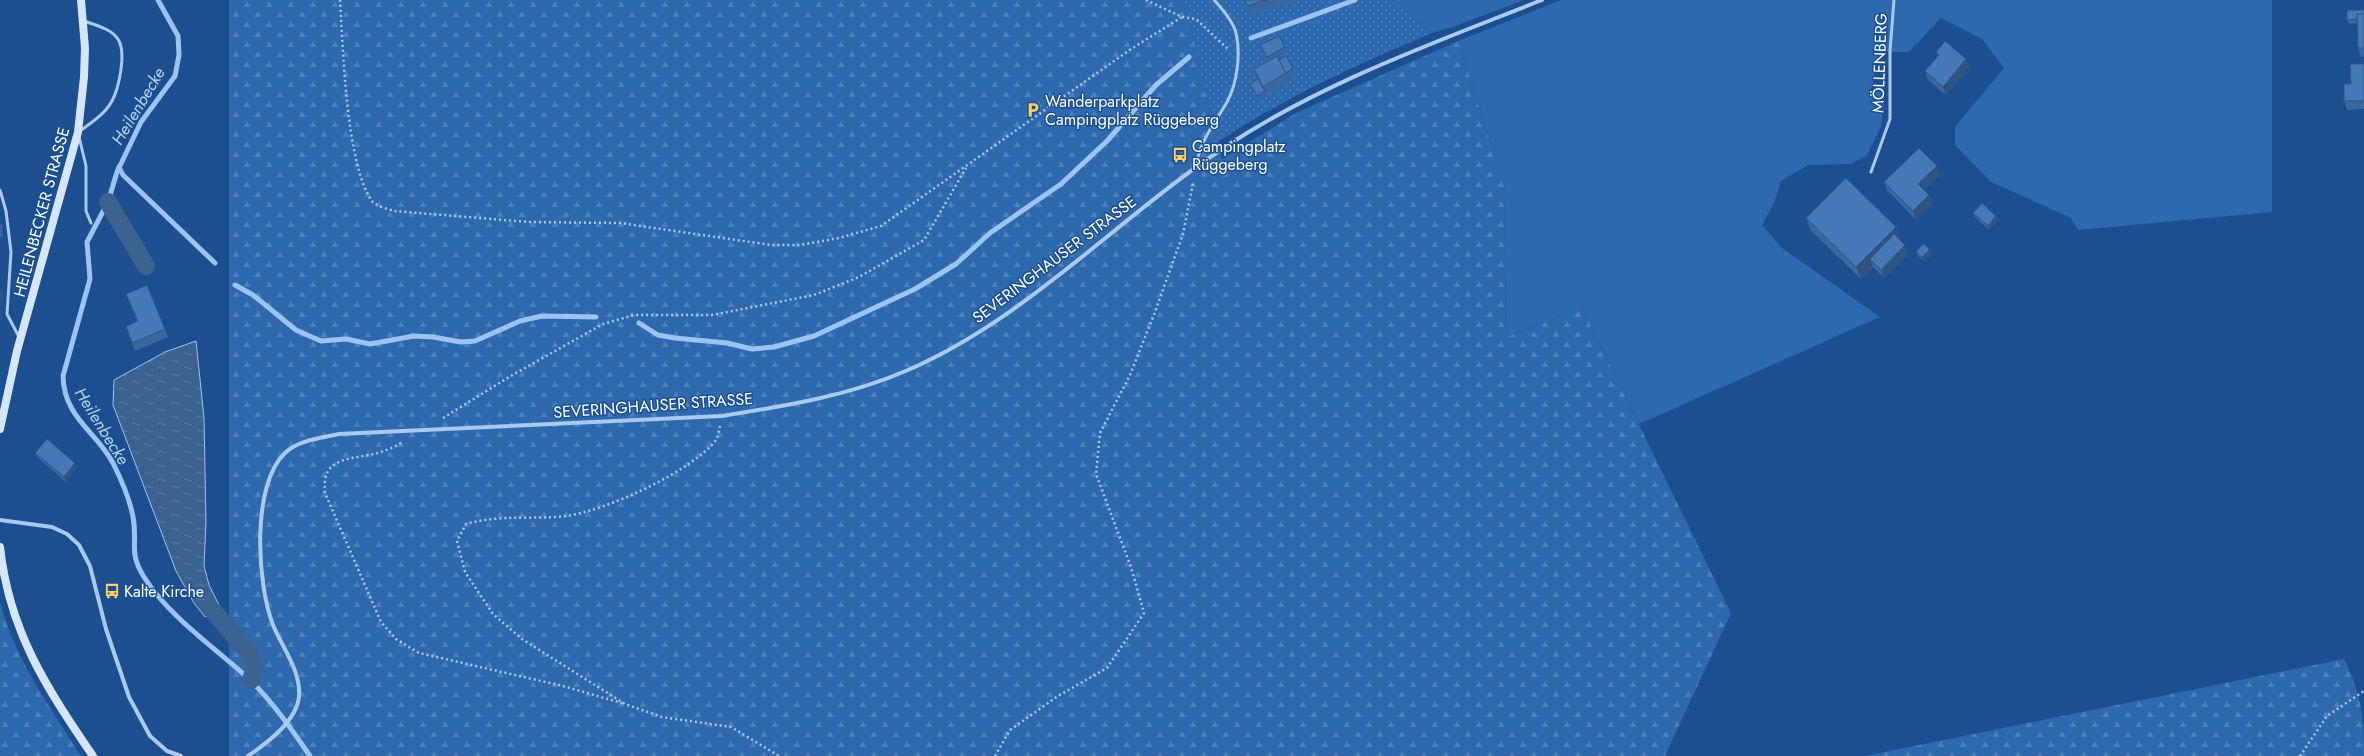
<svg xmlns="http://www.w3.org/2000/svg" width="2364" height="756" viewBox="0 0 2364 756" font-family="Jost,sans-serif">
<style>
.grass{fill:#2e69ad}
.forest{fill:url(#forest-firs)}
.park{fill:url(#park-dots)}
.water{fill:url(#water-ripples);stroke:#9cc4f0}
.lines{fill:none;stroke-linecap:round;stroke-linejoin:round}
.stream{stroke:#9cc4f0;stroke-width:5}
.canal{stroke:#3c6290;stroke-width:18}
.path{stroke:#a9c9ee;stroke-width:2.5;stroke-dasharray:2 3;stroke-linecap:butt}
.service{stroke:#a9c9ee;stroke-width:3}
.minor{stroke:#a9c9ee;stroke-width:4}
.secondary{stroke:#d6e6fa;stroke-width:8}
.wall{fill:#3a679d}
.shaded-wall{fill:#305480}
.building{fill:#4478b7;stroke:#305480}
.labels{text-anchor:middle;stroke-width:3;stroke-linejoin:round;paint-order:stroke}
.street-label{font-size:16px;fill:#fff;stroke:#1b4f8f}
.poi-label{font-size:16px;fill:#fff;stroke:#1b4f8f;text-anchor:start}
.water-label{font-size:17px;font-style:italic;fill:#b5d3f5;stroke:#1b4f8f}
</style>
<defs>
<pattern id="forest-firs" width="22" height="20" patternUnits="userSpaceOnUse"><rect width="22" height="20" fill="#2e69ad"/><path d="M5 1l3.5 6h-7zM16 11l3.5 6h-7z" fill="#4d80b9"/></pattern>
<pattern id="park-dots" width="8" height="8" patternUnits="userSpaceOnUse"><rect width="8" height="8" fill="#2e69ad"/><path d="M2 2h.1M6 6h.1" fill="none" stroke="#4d80b9" stroke-width="1.8" stroke-linecap="round"/></pattern>
<pattern id="water-ripples" width="26" height="14" patternUnits="userSpaceOnUse"><rect width="26" height="14" fill="#3c6290"/><path d="M2 4q2-2 4 0t4 0M15 11q2-2 4 0t4 0" fill="none" stroke="#597aa1"/></pattern>
</defs>
<rect width="100%" height="100%" fill="#1b4f8f"/>
<g class="grass">
<path d="M 1391,0 L 1524,0 L 1453,27 L 1432,33 Z"/>
<path d="M 1561,0 L 2272,0 L 2272,212 L 2078,230 L 2071,218 L 1991,182 L 1955,145 L 1955,127 L 2004,68 L 1982,39 L 1941,18 L 1909,52 L 1879,52 L 1871,91 L 1885,92 L 1881,127 L 1867,155 L 1851,164 L 1808,165 L 1781,181 L 1774,203 L 1762,225 L 1782,248 L 1880,317 L 1639,424 L 1582,308 L 1506,337 L 1504,184 L 1458,41 Z"/>
</g>
<g class="forest">
<path d="M 229,0 L 1184,0 L 1222,159 L 1296,113 L 1458,41 L 1504,184 L 1506,337 L 1582,308 L 1731,613 L 1665,756 L 229,756 Z"/>
<path d="M 0,602 C 14,658 51,708 81,756 L 0,756 Z"/>
<path d="M 2344,659 C 2361,691 2364,720 2364,756 L 1865,756 Z"/>
</g>
<path class="park" d="M 1184,0 L 1391,0 L 1432,33 C 1356,65 1287,96 1218,142 Z"/>
<path class="water" d="M 196,341 L 204,418 L 206,522 L 204,566 L 209,585 L 220,607 L 205,617 L 194,603 L 176,571 L 113,405 L 114,380 L 165,352 Z"/>
<g class="lines">
<g class="stream">
<path d="M 158,0 L 178,36 L 179,55 L 175,76 L 141,122 L 117,172 L 108,202 L 87,242 L 90,279 L 63,376 C 64,418 96,431 113,463 C 121,479 130,500 133,517 C 138,543 128,552 144,577 C 169,617 217,649 250,680 C 273,702 292,730 310,756"/>
<path d="M 1251,38 L 1355,0"/>
<path d="M 119,167 L 123,175 L 215,263"/>
<path d="M 235,285 L 253,295 L 296,330 L 321,341 L 346,339 L 370,344 L 414,336 L 433,337 L 461,342 L 475,341 L 520,321 L 542,316 L 596,317"/>
<path d="M 639,323 L 658,335 L 675,338 L 727,343 L 752,349 L 774,347 L 814,336 L 915,289 L 956,264 L 990,233 L 1061,184 L 1107,141 L 1156,85 L 1189,57"/>
</g>
<g class="canal">
<path d="M 108,202 L 146,266"/>
<path d="M 213,611 L 250,654 L 255,667 L 251,680"/>
</g>
<g class="path">
<path d="M 340,0 C 343,47 346,165 372,201 C 376,206 388,209 394,211 L 529,222 L 620,223 L 771,245 L 800,245 L 839,238 L 881,226 L 1131,49 L 1182,17"/>
<path d="M 1146,0 L 1182,17 L 1196,19 L 1228,49"/>
<path d="M 443,418 L 509,377 L 603,324 L 634,315 L 712,315 L 814,295 L 859,277 L 924,240 L 966,168"/>
<path d="M 720,426 C 719,430 718,437 716,440 C 691,472 605,511 566,516 C 531,520 502,514 466,524 L 457,541 L 465,572 L 493,614 L 522,639 L 625,704 L 662,717 L 731,727 L 779,756"/>
<path d="M 401,443 C 396,446 390,449 384,451 C 358,461 320,452 325,493 L 381,622 L 396,639 L 419,653 L 563,686 L 625,704"/>
<path d="M 995,756 L 1010,730 L 1058,696 L 1107,668 L 1144,613 L 1131,567 L 1096,474 L 1100,433 L 1130,375 L 1155,312 L 1183,234 L 1193,183"/>
<path d="M 2300,756 L 2327,716 L 2364,691"/>
</g>
<g class="service">
<path d="M 80,131 C 91,123 105,114 112,101 C 119,88 126,54 119,41 C 113,29 95,25 84,21"/>
<path d="M 79,137 L 86,166 L 86,211 L 91,223"/>
<path d="M 1196,168 C 1199,141 1214,125 1227,102 C 1237,84 1241,54 1236,33 C 1233,21 1222,9 1214,0"/>
<path d="M 1871,172 L 1890,119 L 1890,51 L 1894,0"/>
<path d="M 0,190 L 6,211 L 11,252 L 7,314 L 19,337"/>
</g>
<g class="minor">
<path d="M 0,520 L 52,527 L 67,534 L 79,545 L 90,566 L 106,629 L 129,697 L 150,736 L 167,751 L 181,756"/>
<path d="M 248,756 C 267,743 297,721 299,696 C 301,671 282,647 273,625 C 257,584 251,485 285,453 C 298,440 322,438 339,434 L 722,416 C 785,406 849,396 908,370 C 1027,318 1117,219 1225,147 C 1323,82 1434,43 1542,0"/>
</g>
<g class="secondary">
<path d="M 0,429 L 17,351 L 78,132 L 84,77 L 85,48 L 81,0"/>
<path d="M 0,547 C 9,631 46,687 93,756"/>
</g>
</g>
<g class="wall">
<path d="M 1245,0 L 1297,0 L 1251,15 Z"/>
<path d="M 2364,10 L 2364,57 L 2361,57 L 2358,48 L 2358,23 L 2349,24 L 2347,20 Z"/>
<path d="M 1260,45 L 1285,47 L 1287,52 L 1277,57 L 1279,60 L 1293,68 L 1295,73 L 1287,77 L 1289,82 L 1258,100 L 1250,84 L 1258,79 L 1254,69 L 1268,61 L 1262,50 Z"/>
<path d="M 1936,52 L 1970,67 L 1946,95 L 1928,80 L 1925,71 L 1938,56 Z"/>
<path d="M 2364,64 L 2364,109 L 2347,110 L 2344,101 L 2351,84 Z"/>
<path d="M 1940,174 L 1924,190 L 1929,195 L 1932,204 L 1916,220 L 1887,190 L 1884,182 Z"/>
<path d="M 1973,213 L 1996,216 L 1998,220 L 1989,230 L 1975,217 Z"/>
<path d="M 1806,218 L 1896,227 L 1900,239 L 1899,240 L 1908,254 L 1884,278 L 1873,267 L 1861,279 L 1811,231 Z"/>
<path d="M 0,224 L 3,228 L 3,237 L 0,237 Z"/>
<path d="M 1929,248 L 1931,253 L 1930,256 L 1924,261 L 1918,256 L 1916,252 Z"/>
<path d="M 126,294 L 165,329 L 168,337 L 135,351 L 126,326 L 137,321 Z"/>
<path d="M 35,453 L 77,467 L 66,482 L 37,457 Z"/>
</g>
<g class="shaded-wall">
<path d="M 1966,59 L 1970,67 L 1946,95 L 1943,87 Z"/>
<path d="M 1937,166 L 1940,174 L 1921,193 L 1918,184 Z"/>
<path d="M 1929,195 L 1932,204 L 1916,220 L 1913,211 Z"/>
<path d="M 1996,216 L 1998,220 L 1989,230 L 1988,226 Z"/>
<path d="M 2,224 L 3,228 L 3,237 L 2,232 Z"/>
<path d="M 1896,227 L 1900,239 L 1875,265 L 1870,259 L 1873,267 L 1861,279 L 1856,267 Z"/>
<path d="M 1905,245 L 1908,254 L 1884,278 L 1881,270 Z"/>
<path d="M 1929,248 L 1931,253 L 1930,256 L 1924,261 L 1922,257 Z"/>
<path d="M 0,285 L 4,296 L 0,309 L 2,315 L 0,322 Z"/>
<path d="M 75,463 L 77,467 L 66,482 L 64,477 Z"/>
</g>
<g class="building">
<path d="M 1245,0 L 1267,0 L 1247,6 Z"/>
<path d="M 2347,10 L 2364,10 L 2364,14 L 2357,14 L 2358,19 L 2347,20 Z"/>
<path d="M 2357,14 L 2364,14 L 2364,48 L 2358,48 Z"/>
<path d="M 1279,36 L 1285,47 L 1267,57 L 1260,45 Z"/>
<path d="M 1945,41 L 1966,59 L 1943,87 L 1925,71 L 1939,55 L 1936,52 Z"/>
<path d="M 1277,56 L 1286,73 L 1263,87 L 1254,69 Z"/>
<path d="M 1286,56 L 1293,68 L 1286,73 L 1279,60 Z"/>
<path d="M 2350,64 L 2364,64 L 2364,101 L 2344,101 L 2344,84 L 2351,84 Z"/>
<path d="M 1258,79 L 1265,91 L 1257,96 L 1250,84 Z"/>
<path d="M 1919,148 L 1937,166 L 1918,184 L 1929,195 L 1913,211 L 1884,182 Z"/>
<path d="M 1846,178 L 1896,227 L 1856,267 L 1806,218 Z"/>
<path d="M 1982,203 L 1996,216 L 1988,226 L 1973,213 Z"/>
<rect x="0" y="224" width="2" height="8"/>
<path d="M 1894,234 L 1905,245 L 1881,270 L 1870,259 Z"/>
<path d="M 1923,244 L 1929,248 L 1928,252 L 1922,257 L 1916,252 Z"/>
<path d="M 147,285 L 165,329 L 132,343 L 126,326 L 138,321 L 126,294 Z"/>
<path d="M 47,439 L 75,463 L 64,477 L 35,453 Z"/>
</g>
<defs>
<symbol id="parking-bare" viewBox="-9 -9 18 18"><path d="M-3.5-5.5H1a3.5 3.5 0 0 1 0 7H-1V5.5H-3.5ZM-1-3.4V-.6H.8a1.4 1.4 0 0 0 0-2.8Z" fill="#ffd166" stroke="#1b4f8f" stroke-width="2.5" paint-order="stroke"/></symbol>
<symbol id="bus-bare" viewBox="-9 -9 18 18"><path d="M-5-6H5V4H4V6H2V4H-2V6H-4V4H-5ZM-3.5-4V0h7V-4ZM-3.5 1.2v1.5H-2V1.2ZM2 1.2v1.5H3.5V1.2Z" fill="#ffd166" stroke="#1b4f8f" stroke-width="2.5" paint-order="stroke"/></symbol>
</defs>
<g fill-rule="evenodd">
<use href="#parking-bare" x="1022" y="99" width="22" height="22"/>
<use href="#bus-bare" x="1169" y="144" width="22" height="22"/>
<use href="#bus-bare" x="101" y="580" width="22" height="22"/>
</g>
<g class="labels">
<g class="street-label">
<text transform="translate(1879 63) rotate(-88)" y="6">MÖLLENBERG</text>
<text transform="translate(41 212) rotate(-75)" y="6">HEILENBECKER STRASSE</text>
<text transform="translate(1054 259) rotate(-37)" y="6">SEVERINGHAUSER STRASSE</text>
<text transform="translate(653 405) rotate(-4)" y="6">SEVERINGHAUSER STRASSE</text>
</g>
<g class="poi-label">
<text x="1045" y="107">Wanderparkplatz<tspan x="1045" dy="18">Campingplatz Rüggeberg</tspan></text>
<text x="1192" y="152">Campingplatz<tspan x="1192" dy="18">Rüggeberg</tspan></text>
<text x="124" y="597">Kalte Kirche</text>
</g>
<g class="water-label">
<text transform="translate(138 106) rotate(-59)" y="6">Heilenbecke</text>
<text transform="translate(102 426) rotate(58)" y="6">Heilenbecke</text>
</g>
</g>
</svg>
